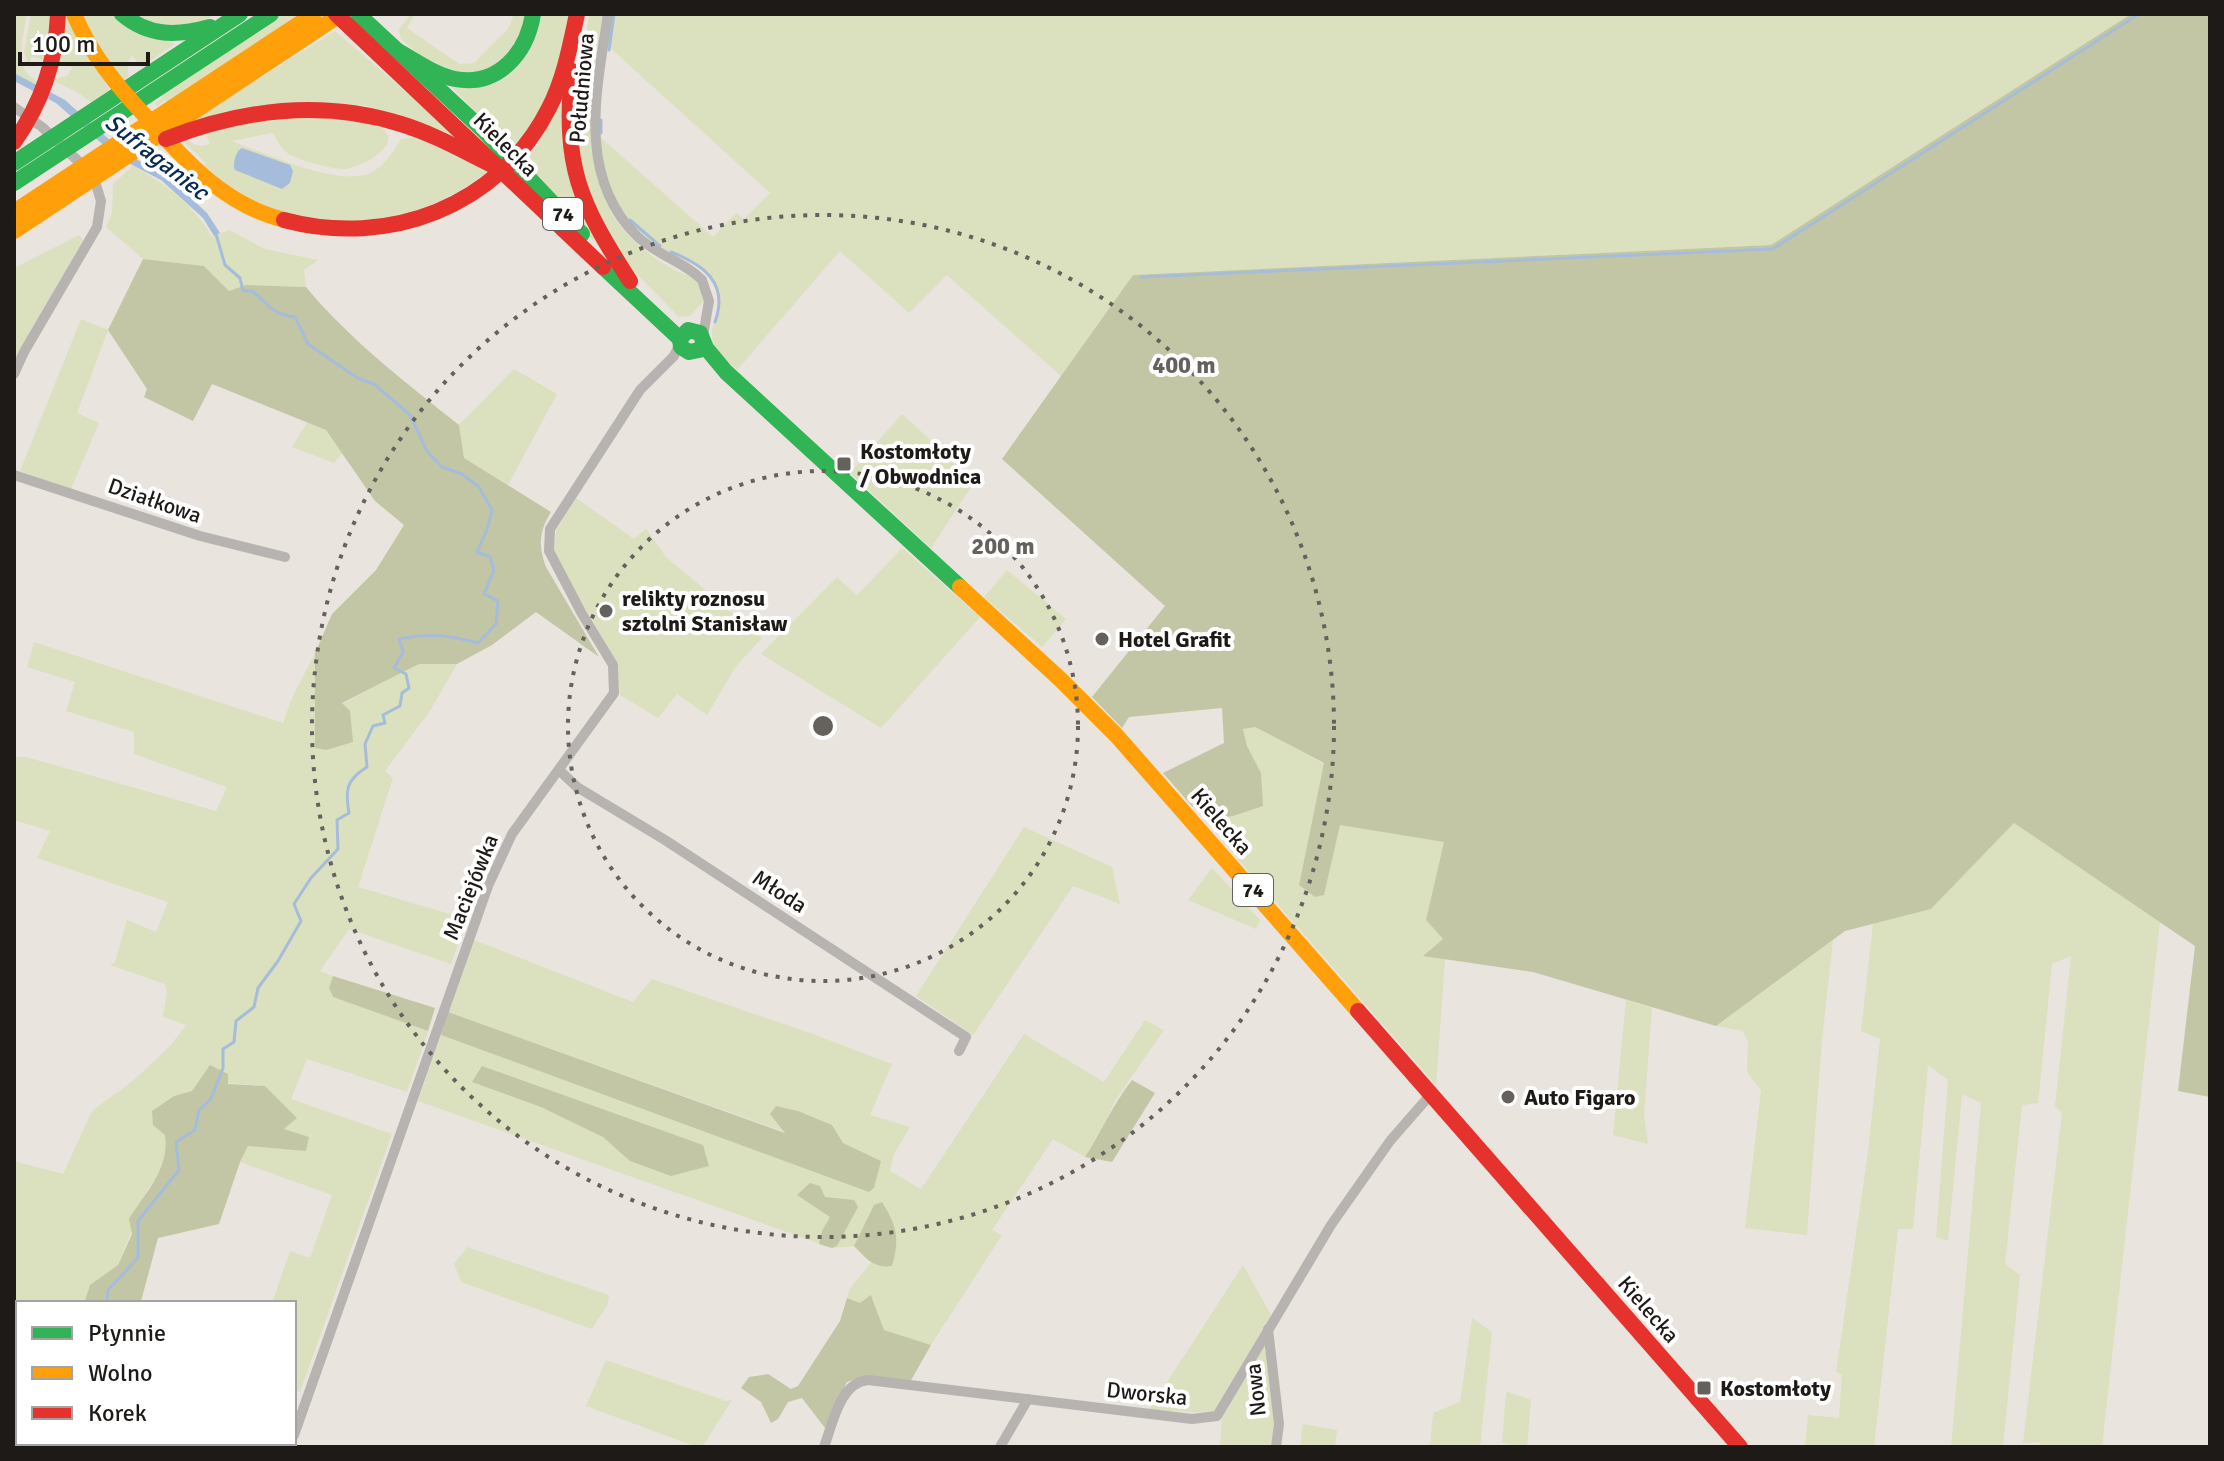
<svg xmlns="http://www.w3.org/2000/svg" width="2224" height="1461" viewBox="0 0 2224 1461" font-family="Signika,sans-serif">
<style>
.green{fill:#dbe0bf}
.forest{fill:#c2c6a5}
.water{fill:#a5bdda}
.lines{fill:none;stroke-linecap:round;stroke-linejoin:round}
.stream{stroke:#a5bdda;stroke-width:3}
.street{stroke:#b6b3b1;stroke-width:10}
.fast{stroke:#30b455;stroke-width:16}
.slow{stroke:#ff9f0a;stroke-width:16}
.jam{stroke:#e5322d;stroke-width:16}
.ring{fill:none;stroke:#65615d;stroke-width:4;stroke-dasharray:4 8}
.poi-dot{fill:#65615d;stroke:#fff;stroke-width:3}
.labels{text-anchor:middle;stroke-width:8;stroke-linejoin:round;paint-order:stroke}
.shield{fill:#fff;stroke:#625f5d;stroke-width:2}
.shield-label{font-size:20px;font-weight:bold;fill:#1e1a17}
.street-label{font-size:22px;fill:#1e1a17;stroke:#fff}
.poi-label{font-size:22px;font-weight:bold;fill:#1e1a17;stroke:#fff;text-anchor:start}
.water-label{font-size:24px;font-style:italic;fill:#052a53;stroke:#fff}
.centre{fill:#65615d;stroke:#fff;stroke-width:4}
.ring-label{font-size:24px;text-anchor:middle;font-weight:bold;fill:#65615d;stroke:#fff;stroke-width:8;stroke-linejoin:round;paint-order:stroke}
</style>
<rect width="100%" height="100%" fill="#eae4de"/>
<g class="green">
<path d="M 14,14 L 26,14 C 25,37 10,71 40,82 L 39,86 L 14,73 Z"/>
<path d="M 31,14 L 53,14 L 46,60 L 31,57 L 30,69 L 24,52 Z"/>
<path d="M 67,14 L 109,90 L 91,102 L 77,92 L 52,80 L 67,76 L 73,67 L 57,65 Z"/>
<path d="M 81,14 L 114,14 L 175,44 L 141,67 L 132,55 L 127,64 L 129,76 L 122,81 L 109,65 Z"/>
<path d="M 131,14 L 216,14 C 182,34 165,29 131,14 Z"/>
<path d="M 280,14 L 298,14 L 170,104 L 165,100 L 157,106 L 155,103 L 162,98 L 163,91 Z"/>
<path d="M 411,14 L 415,14 L 407,28 L 459,64 L 474,63 L 508,29 L 514,14 L 527,14 L 521,41 L 496,68 L 466,75 L 423,58 L 401,39 L 399,29 Z"/>
<path d="M 539,14 L 569,14 C 559,67 548,109 511,149 L 446,81 L 493,81 Z"/>
<path d="M 589,14 L 603,14 C 593,73 580,151 608,206 C 620,232 648,256 673,269 C 679,273 689,274 695,280 C 700,286 703,294 703,302 L 690,316 L 679,317 L 622,259 L 582,180 L 575,110 Z"/>
<path d="M 613,14 L 2131,14 L 1771,245 L 1133,275 L 1061,376 L 947,275 L 909,313 L 840,251 L 737,370 C 730,362 716,353 713,342 C 706,321 732,309 711,278 C 703,266 688,261 675,255 C 643,239 617,214 605,179 C 601,166 601,150 599,136 L 713,237 L 736,213 L 744,219 L 770,193 L 606,44 Z"/>
<path d="M 335,31 L 481,156 L 364,105 L 194,120 Z"/>
<path d="M 564,95 L 563,129 L 609,258 L 523,163 L 537,146 Z"/>
<path d="M 290,115 C 312,117 365,115 382,128 C 405,146 360,167 346,169 C 334,170 296,160 286,152 C 281,148 276,138 272,133 L 232,141 C 265,153 340,189 372,172 C 386,164 393,152 401,139 L 418,137 L 487,172 C 399,240 289,240 204,167 L 206,163 L 183,141 L 187,139 C 194,145 201,148 210,144 L 205,132 L 246,120 Z"/>
<path d="M 133,166 C 163,182 196,207 212,237 L 229,230 L 265,249 L 318,260 L 304,270 L 306,287 L 246,285 L 229,291 L 204,266 L 143,259 L 106,227 L 112,213 L 113,184 Z"/>
<path d="M 79,235 L 83,240 L 14,362 L 14,268 Z"/>
<path d="M 81,319 L 108,330 L 77,413 L 99,423 L 71,489 L 20,471 Z"/>
<path d="M 514,369 L 557,394 L 508,485 L 464,458 L 459,425 Z"/>
<path d="M 902,414 L 975,481 L 931,548 L 850,473 Z"/>
<path d="M 308,421 L 326,430 L 342,453 L 334,463 L 292,447 Z"/>
<path d="M 576,498 L 634,539 L 646,529 L 666,557 L 762,638 L 736,666 L 707,715 L 677,694 L 658,718 L 620,695 L 618,664 L 569,581 L 554,549 L 556,531 Z"/>
<path d="M 902,548 L 980,617 L 881,728 L 761,654 L 837,577 L 857,595 Z"/>
<path d="M 1007,570 L 1066,619 L 1042,647 L 984,597 Z"/>
<path d="M 34,642 L 283,723 L 292,698 L 315,653 L 315,748 L 326,750 L 342,704 L 419,664 L 457,664 L 430,711 L 385,771 L 393,778 L 358,887 L 467,919 L 451,964 L 349,929 L 320,971 L 333,976 L 329,988 L 333,997 L 428,1031 L 407,1092 L 307,1059 L 291,1099 L 392,1134 L 300,1392 L 294,1390 L 294,1303 L 272,1303 L 290,1251 L 310,1258 L 332,1195 L 240,1162 L 248,1146 L 306,1150 L 308,1137 L 284,1129 L 297,1118 L 265,1086 L 227,1083 L 174,1096 L 166,1135 L 168,1152 L 159,1174 L 148,1189 L 118,1265 L 90,1285 L 84,1303 L 18,1303 L 18,1312 L 14,1311 L 14,1161 L 63,1174 L 92,1111 L 135,1079 L 170,1046 L 186,1025 L 163,1017 L 167,992 L 165,984 L 110,965 L 115,962 L 127,920 L 156,932 L 168,902 L 37,858 L 50,831 L 14,820 L 14,757 L 26,757 L 216,811 L 227,787 L 134,754 L 134,732 L 66,711 L 75,682 L 27,667 Z"/>
<path d="M 1255,727 L 1324,764 L 1299,884 L 1324,895 L 1340,824 L 1445,842 L 1426,920 L 1443,939 L 1424,955 L 1445,959 L 1436,1085 L 1224,843 L 1209,820 L 1233,816 L 1261,773 L 1247,746 L 1243,729 Z"/>
<path d="M 2014,823 L 2160,922 L 2102,1447 L 2040,1447 L 2040,1442 L 2023,1443 L 2062,1113 L 2055,1106 L 2071,956 L 2052,964 L 2038,1103 L 2022,1105 L 2005,1264 L 2020,1275 L 2003,1447 L 1951,1447 L 1981,1103 L 1962,1094 L 1948,1241 L 1936,1237 L 1948,1080 L 1928,1065 L 1913,1229 L 1898,1229 L 1874,1447 L 1805,1447 L 1808,1415 L 1839,1418 L 1842,1374 L 1836,1372 L 1868,1152 L 1880,1039 L 1861,1031 L 1873,924 L 1931,909 Z"/>
<path d="M 1024,827 L 1112,867 L 1120,904 L 1073,886 L 973,1035 L 916,996 Z"/>
<path d="M 1212,868 L 1260,920 L 1256,929 L 1188,900 Z"/>
<path d="M 474,940 L 633,1002 L 652,979 L 813,1034 L 892,1064 L 870,1115 L 910,1127 L 894,1154 L 890,1171 L 921,1189 L 1024,1034 L 1104,1082 L 1145,1020 L 1164,1030 L 1115,1101 L 1101,1132 L 1085,1157 L 1053,1139 L 992,1230 L 1002,1235 L 931,1345 L 884,1330 L 873,1298 L 860,1303 L 847,1298 L 850,1288 L 871,1263 L 854,1246 L 832,1248 L 418,1101 L 441,1035 L 868,1191 L 874,1188 L 880,1161 L 843,1143 L 832,1125 L 798,1111 L 776,1106 L 788,1133 L 448,1012 Z"/>
<path d="M 1833,940 L 1822,1040 L 1807,1235 L 1745,1228 L 1761,1090 L 1747,1072 L 1748,1042 L 1743,1031 L 1716,1026 Z"/>
<path d="M 1626,1000 L 1652,1008 L 1644,1115 L 1648,1144 L 1613,1135 Z"/>
<path d="M 467,1247 L 609,1295 L 608,1304 L 592,1329 L 461,1282 L 454,1264 Z"/>
<path d="M 1243,1265 L 1271,1315 L 1213,1413 L 1149,1410 Z"/>
<path d="M 1472,1318 L 1492,1332 L 1480,1447 L 1430,1447 L 1433,1413 L 1460,1402 Z"/>
<path d="M 1265,1340 L 1274,1420 L 1272,1447 L 1220,1447 L 1222,1417 Z"/>
<path d="M 606,1360 L 726,1401 L 732,1400 L 702,1447 L 697,1447 L 586,1406 Z"/>
<path d="M 1506,1391 L 1531,1400 L 1527,1447 L 1502,1443 Z"/>
<path d="M 1303,1424 L 1337,1430 L 1335,1447 L 1300,1447 Z"/>
</g>
<g class="forest">
<path d="M 2131,14 L 2210,14 L 2210,1097 L 2178,1091 L 2195,946 L 2014,823 L 1931,909 L 1845,931 L 1716,1026 L 1533,972 L 1423,956 L 1443,939 L 1426,920 L 1444,842 L 1340,825 L 1324,895 L 1315,897 L 1299,885 L 1324,763 L 1255,727 L 1243,729 L 1247,746 L 1261,773 L 1263,806 L 1233,816 L 1209,820 L 1191,805 L 1163,773 L 1224,743 L 1222,708 L 1129,717 L 1122,728 L 1092,697 L 1165,606 L 1002,459 L 1133,275 L 1771,245 Z"/>
<path d="M 143,259 L 204,266 L 229,291 L 246,285 L 306,287 C 349,339 406,383 459,425 L 464,458 L 551,512 C 539,531 538,546 546,567 L 599,657 L 536,612 L 492,645 L 457,664 L 419,664 L 342,703 L 350,711 L 353,742 L 326,750 L 315,748 L 315,653 L 332,614 L 376,570 L 404,525 L 375,501 L 326,430 L 212,384 L 193,421 L 144,397 L 147,389 L 108,330 Z"/>
<path d="M 333,976 L 435,1008 L 428,1031 L 333,997 L 329,988 Z"/>
<path d="M 448,1012 L 785,1133 L 770,1114 L 776,1106 L 798,1111 L 832,1125 L 843,1143 L 881,1161 L 874,1188 L 869,1192 L 441,1035 Z"/>
<path d="M 210,1065 L 228,1074 L 228,1084 L 265,1086 L 297,1118 L 284,1129 L 309,1137 L 306,1151 L 248,1146 L 240,1162 L 219,1224 L 158,1238 L 141,1301 L 145,1303 L 84,1303 L 90,1285 L 118,1265 L 132,1234 L 129,1219 C 146,1192 170,1168 165,1135 L 153,1125 L 152,1111 L 174,1096 L 192,1091 Z"/>
<path d="M 482,1066 L 703,1145 L 709,1166 L 671,1176 L 630,1161 L 603,1137 L 541,1107 L 472,1082 Z"/>
<path d="M 1132,1080 L 1155,1093 L 1112,1162 L 1085,1157 C 1102,1131 1113,1104 1132,1080 Z"/>
<path d="M 810,1183 L 820,1186 L 825,1197 L 854,1200 L 858,1207 L 837,1246 L 832,1248 L 819,1244 L 822,1231 L 830,1217 L 797,1195 Z"/>
<path d="M 882,1202 C 897,1226 900,1239 892,1266 C 874,1269 866,1258 854,1246 L 874,1205 Z"/>
<path d="M 871,1295 L 884,1330 L 931,1345 L 910,1382 L 865,1376 L 847,1382 L 825,1428 L 802,1398 L 788,1402 L 778,1419 L 771,1423 L 761,1402 L 741,1388 L 749,1377 L 768,1374 L 791,1389 L 798,1386 L 840,1321 L 847,1298 L 860,1303 Z"/>
</g>
<g class="water">
<path d="M 14,73 L 65,100 L 123,152 L 167,176 L 207,213 L 220,233 L 214,236 L 203,218 L 161,180 L 117,157 L 56,103 L 14,81 Z"/>
<path d="M 242,148 L 290,165 L 293,171 L 290,183 L 282,189 L 235,170 C 232,165 236,150 242,148 Z"/>
</g>
<g class="lines">
<g class="stream">
<path d="M 609,50 L 614,14"/>
<path d="M 601,133 L 601,120"/>
<path d="M 630,220 L 660,246"/>
<path d="M 671,252 C 704,265 729,283 715,322"/>
<path d="M 1141,277 L 1773,249 L 2139,14"/>
<path d="M 107,1303 L 108,1290 L 138,1258 L 138,1221 L 179,1170 L 176,1142 L 195,1130 L 199,1110 L 211,1099 L 223,1068 L 223,1049 L 234,1042 L 236,1021 L 254,1007 L 258,988 L 278,961 L 301,921 L 294,904 L 311,878 L 338,849 L 337,820 L 349,813 C 345,790 346,780 367,767 L 365,744 L 373,726 L 385,723 L 383,715 L 400,706 L 402,693 L 409,688 L 406,674 L 394,668 L 403,652 L 399,639 C 430,633 448,635 478,643 L 496,624 L 498,601 L 484,594 L 494,570 L 490,557 L 477,552 L 488,527 L 492,510 L 479,487 L 462,474 L 442,467 L 427,451 L 410,415 L 374,384 L 359,379 L 308,344 L 295,317 C 269,314 270,304 252,291 L 243,291 L 240,278 L 225,265 L 216,234"/>
<path d="M 48,1447 L 49,1443"/>
</g>
<g class="street">
<path d="M 608,14 C 597,89 576,176 637,236 C 656,255 685,262 702,280 L 709,301 L 703,336"/>
<path d="M 14,107 L 42,127 L 93,175 L 101,201 L 97,227 L 24,352 L 14,374"/>
<path d="M 14,475 L 200,536 L 285,557"/>
<path d="M 559,770 L 577,787 L 665,840 L 966,1037 L 959,1051"/>
<path d="M 1268,1329 L 1279,1424 L 1276,1447"/>
<path d="M 294,1435 L 488,886 L 512,834 L 614,693 L 613,665 L 582,614 L 549,551 L 550,529 L 640,390 L 674,356 L 680,343"/>
<path d="M 290,1447 L 291,1443"/>
<path d="M 824,1447 C 833,1424 839,1383 868,1380 L 1192,1419 L 1217,1416 L 1331,1225 L 1390,1141 L 1431,1094"/>
<path d="M 1000,1447 L 1028,1399"/>
</g>
<g class="fast">
<path d="M 122,14 C 149,37 177,36 210,27"/>
<path d="M 358,14 L 484,131 L 582,234"/>
<path d="M 398,51 C 416,61 435,75 455,79 C 498,87 527,53 533,14"/>
<path d="M 14,163 L 240,14"/>
<path d="M 14,183 L 271,14"/>
<path d="M 603,267 L 680,339"/>
<path d="M 704,343 L 699,350 L 689,352 L 681,347 L 680,339 L 688,330 L 700,333 L 706,348 L 726,372 L 960,587"/>
</g>
<g class="slow">
<path d="M 74,14 C 91,55 118,87 148,119 C 187,163 225,205 284,220"/>
<path d="M 14,212 L 314,14"/>
<path d="M 14,231 L 341,14"/>
<path d="M 960,587 L 1061,680 L 1116,735 L 1358,1011"/>
</g>
<g class="jam">
<path d="M 336,14 L 603,267"/>
<path d="M 572,71 C 563,167 579,202 630,281"/>
<path d="M 166,139 C 243,109 321,99 401,124 C 434,134 465,152 496,167"/>
<path d="M 14,142 C 42,103 56,62 58,14"/>
<path d="M 284,220 C 388,248 499,207 549,108 C 564,79 570,46 577,14"/>
<path d="M 1358,1011 L 1740,1447"/>
</g>
</g>
<g class="ring">
<circle cx="823" cy="726" r="255"/>
<circle cx="823" cy="726" r="511"/>
</g>
<g class="poi-dot">
<rect x="836" y="456" width="16" height="16" rx="4"/>
<circle cx="606" cy="611" r="8"/>
<circle cx="1102" cy="639" r="8"/>
<circle cx="1508" cy="1097" r="8"/>
<rect x="1696" y="1380" width="16" height="16" rx="4"/>
</g>
<g class="labels">
<g class="shield">
<rect x="543" y="198" width="40" height="32" rx="6"/>
<rect x="1233" y="874" width="40" height="32" rx="6"/>
</g>
<g class="shield-label">
<text x="563" y="221">74</text>
<text x="1253" y="897">74</text>
</g>
<g class="street-label">
<text transform="translate(581 88) rotate(-85)" y="8">Południowa</text>
<text transform="translate(506 144) rotate(45)" y="8">Kielecka</text>
<text transform="translate(155 500) rotate(19)" y="8">Działkowa</text>
<text transform="translate(1222 821) rotate(49)" y="8">Kielecka</text>
<text transform="translate(470 887) rotate(-68)" y="8">Maciejówka</text>
<text transform="translate(780 891) rotate(33)" y="8">Młoda</text>
<text transform="translate(1649 1309) rotate(49)" y="8">Kielecka</text>
<text transform="translate(1255 1390) rotate(-96)" y="8">Nowa</text>
<text transform="translate(1147 1393) rotate(6)" y="8">Dworska</text>
</g>
<g class="poi-label">
<text x="860" y="459">Kostomłoty<tspan x="860" dy="25">/ Obwodnica</tspan></text>
<text x="622" y="606">relikty roznosu<tspan x="622" dy="25">sztolni Stanisław</tspan></text>
<text x="1118" y="647">Hotel Grafit</text>
<text x="1524" y="1105">Auto Figaro</text>
<text x="1720" y="1396">Kostomłoty</text>
</g>
<g class="water-label">
<text transform="translate(157 157) rotate(38)" y="8">Sufraganiec</text>
</g>
</g>
<circle cx="823" cy="726" r="12" class="centre"/>
<g class="ring-label">
<text x="1184" y="373">400 m</text>
<text x="1003" y="554">200 m</text>
</g>
<rect width="2224" height="1461" fill="none" stroke="#1e1a17" stroke-width="32"/>
<rect x="16" y="1301" width="280" height="144" fill="#ffffff" stroke="#a5a3a2" stroke-width="2"/>
<rect x="32" y="1327" width="40" height="12" fill="#30b455" stroke="#a5a3a2" stroke-width="2"/>
<text x="88" y="1341" font-size="24" fill="#1e1a17">Płynnie</text>
<rect x="32" y="1367" width="40" height="12" fill="#ff9f0a" stroke="#a5a3a2" stroke-width="2"/>
<text x="88" y="1381" font-size="24" fill="#1e1a17">Wolno</text>
<rect x="32" y="1407" width="40" height="12" fill="#e5322d" stroke="#a5a3a2" stroke-width="2"/>
<text x="88" y="1421" font-size="24" fill="#1e1a17">Korek</text>
<path d="M20 52v12h128v-12" fill="none" stroke="#1e1a17" stroke-width="4"/>
<text x="32" y="52" font-size="24" fill="#1e1a17" stroke="#ffffff" stroke-width="6" paint-order="stroke">100 m</text>
</svg>
